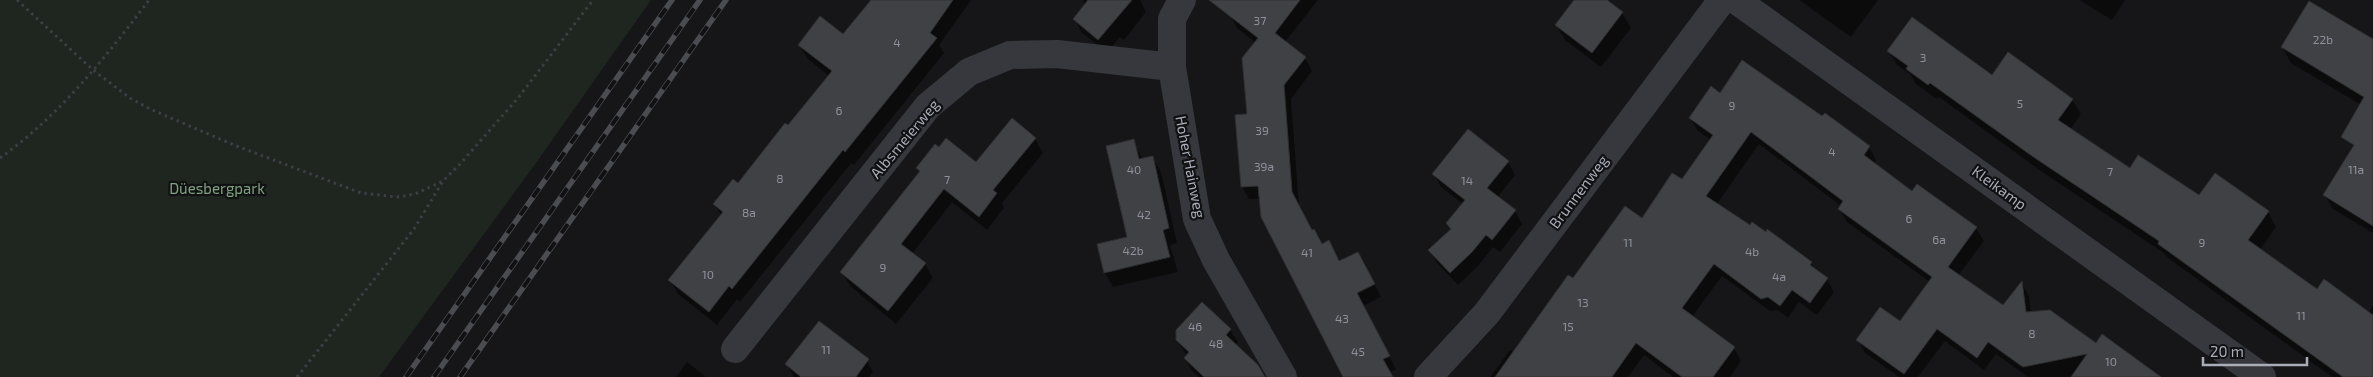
<svg xmlns="http://www.w3.org/2000/svg" width="2373" height="377" viewBox="0 0 2373 377" font-family="'Exo 2',sans-serif">
<style>
.green{fill:#1e261f}
.shadow{fill:#0007}
.building{fill:#404145;stroke:#303034}
.lines{fill:none;stroke-linecap:round;stroke-linejoin:round}
.path{stroke:#3d3f44;stroke-width:3;stroke-dasharray:2.5 4;stroke-linecap:butt}
.minor{stroke:#37383d;stroke-width:28}
.rail-casing{stroke:#4a4c52;stroke-width:5.5}
.rail{stroke:#111113;stroke-width:4;stroke-dasharray:11;stroke-linecap:butt}
.labels{text-anchor:middle;stroke-width:4.5;stroke-linejoin:round;paint-order:stroke}
.number-label{font-size:12px;fill:#8e929b}
.street-label{font-size:15px;fill:#a8adb8;stroke:#111113}
.park-label{font-size:15px;fill:#7fa381;stroke:#111113}
</style>
<rect width="100%" height="100%" fill="#161618"/>
<path class="green" d="M 0,0 L 651,0 L 536,163 L 379,377 L 0,377 Z"/>
<g class="shadow">
<path d="M 872,0 L 971,0 L 939,45 L 944,53 L 854,165 L 851,163 L 740,302 L 737,299 L 717,325 L 678,294 L 670,280 L 721,215 L 715,204 L 738,185 L 829,76 L 808,59 L 799,45 L 844,36 Z"/>
<path d="M 1083,0 L 1140,0 L 1146,12 L 1124,40 L 1120,37 L 1107,52 L 1082,33 L 1075,19 L 1086,5 Z"/>
<path d="M 1241,0 L 1318,0 L 1285,42 L 1305,58 L 1312,71 L 1291,99 L 1299,206 L 1322,245 L 1340,263 L 1365,266 L 1381,297 L 1363,306 L 1396,369 L 1390,372 L 1392,377 L 1344,377 L 1260,199 L 1249,199 L 1242,187 L 1256,43 L 1237,28 L 1230,15 Z"/>
<path d="M 1575,0 L 1605,0 L 1622,13 L 1631,28 L 1601,67 L 1565,40 L 1556,25 Z"/>
<path d="M 1799,0 L 1878,0 L 1851,37 Z"/>
<path d="M 2080,0 L 2125,0 L 2112,20 Z"/>
<path d="M 2373,40 L 2373,112 L 2291,63 L 2282,47 Z"/>
<path d="M 1889,51 L 1992,76 L 2008,54 L 2072,100 L 2081,114 L 2070,130 L 2130,170 L 2199,197 L 2268,212 L 2276,227 L 2260,250 L 2317,291 L 2369,313 L 2373,305 L 2373,377 L 2332,377 L 2168,258 L 2164,253 L 2041,171 L 1939,97 L 1937,99 L 1916,84 L 1910,74 L 1897,65 Z"/>
<path d="M 1720,94 L 1822,118 L 1869,147 L 1876,160 L 1874,164 L 1912,193 L 1976,228 L 1984,241 L 1958,276 L 2003,307 L 2022,284 L 2029,296 L 2031,313 L 2158,377 L 2028,377 L 1996,354 L 1984,370 L 1945,341 L 1918,377 L 1899,377 L 1865,353 L 1858,340 L 1901,322 L 1930,282 L 1847,222 L 1839,209 L 1841,206 L 1759,144 L 1717,204 L 1750,226 L 1766,233 L 1767,231 L 1811,263 L 1816,271 L 1827,279 L 1834,292 L 1817,315 L 1799,302 L 1788,318 L 1777,310 L 1770,311 L 1722,276 L 1692,317 L 1734,348 L 1741,361 L 1730,377 L 1673,377 L 1644,355 L 1628,377 L 1490,377 L 1510,350 L 1514,353 L 1573,280 L 1642,220 L 1682,181 L 1711,140 L 1698,131 L 1690,118 Z"/>
<path d="M 1035,139 L 1043,153 L 1002,203 L 1004,208 L 987,230 L 952,202 L 912,254 L 925,264 L 933,278 L 896,324 L 850,286 L 842,272 L 920,172 L 918,168 L 976,164 Z"/>
<path d="M 1133,141 L 1143,160 L 1152,157 L 1161,172 L 1177,243 L 1170,245 L 1178,272 L 1113,287 L 1105,273 L 1099,245 L 1129,238 Z"/>
<path d="M 2373,142 L 2373,233 L 2333,209 L 2325,195 Z"/>
<path d="M 1508,162 L 1515,175 L 1497,198 L 1515,211 L 1522,224 L 1500,252 L 1493,247 L 1479,265 L 1458,285 L 1437,263 L 1430,250 L 1451,230 L 1447,224 L 1463,204 L 1441,187 L 1434,174 Z"/>
<path d="M 1202,303 L 1230,330 L 1238,342 L 1235,345 L 1264,377 L 1199,377 L 1192,371 L 1185,358 L 1187,356 L 1177,340 Z"/>
<path d="M 866,359 L 873,372 L 869,377 L 794,377 L 787,364 Z"/>
<path d="M 687,362 L 706,377 L 676,377 Z"/>
</g>
<g class="building">
<path d="M 871,0 L 953,0 L 930,33 L 937,38 L 845,152 L 843,150 L 732,289 L 729,286 L 709,312 L 668,280 L 723,212 L 713,204 L 733,179 L 738,183 L 785,123 L 788,125 L 832,71 L 798,45 L 820,16 L 843,34 Z"/>
<path d="M 1088,0 L 1132,0 L 1098,40 L 1073,19 Z"/>
<path d="M 1209,0 L 1300,0 L 1275,33 L 1306,57 L 1284,85 L 1292,192 L 1312,230 L 1314,229 L 1322,244 L 1329,240 L 1339,261 L 1358,252 L 1375,284 L 1357,293 L 1390,356 L 1383,359 L 1393,377 L 1343,377 L 1261,217 L 1258,186 L 1241,187 L 1235,115 L 1247,114 L 1242,58 L 1258,38 Z"/>
<path d="M 1574,0 L 1607,0 L 1623,12 L 1592,53 L 1555,25 Z"/>
<path d="M 2309,1 L 2373,39 L 2373,226 L 2323,195 L 2354,145 L 2341,137 L 2364,97 L 2281,47 Z"/>
<path d="M 1912,17 L 1992,75 L 2008,52 L 2073,99 L 2058,120 L 2130,168 L 2138,155 L 2199,195 L 2215,173 L 2269,211 L 2248,240 L 2317,289 L 2324,279 L 2373,315 L 2373,377 L 2343,377 L 2158,244 L 2159,241 L 2032,156 L 1930,83 L 1928,85 L 1906,69 L 1908,66 L 1887,51 Z"/>
<path d="M 1742,60 L 1822,116 L 1825,113 L 1870,146 L 1864,155 L 1912,191 L 1917,184 L 1977,227 L 1948,267 L 2003,305 L 2022,281 L 2026,312 L 2050,310 L 2096,343 L 2102,334 L 2161,377 L 2071,377 L 2087,354 L 2023,367 L 1988,342 L 1977,358 L 1937,329 L 1904,374 L 1856,340 L 1880,307 L 1900,321 L 1932,277 L 1838,209 L 1843,201 L 1751,132 L 1706,196 L 1750,225 L 1752,222 L 1766,232 L 1767,229 L 1812,262 L 1810,265 L 1828,278 L 1810,303 L 1792,290 L 1780,306 L 1768,297 L 1761,299 L 1714,264 L 1682,308 L 1735,347 L 1713,377 L 1682,377 L 1636,343 L 1612,377 L 1495,377 L 1568,275 L 1573,278 L 1625,206 L 1642,218 L 1672,173 L 1682,179 L 1713,135 L 1689,118 L 1711,86 L 1720,93 Z"/>
<path d="M 1012,118 L 1036,138 L 993,190 L 997,193 L 979,217 L 944,189 L 901,244 L 926,263 L 888,311 L 840,272 L 920,171 L 916,168 L 935,144 L 939,147 L 946,138 L 976,162 Z"/>
<path d="M 1468,129 L 1509,161 L 1487,188 L 1516,210 L 1492,240 L 1486,235 L 1472,252 L 1450,273 L 1428,250 L 1451,229 L 1446,223 L 1465,200 L 1432,174 Z"/>
<path d="M 1134,139 L 1139,159 L 1153,156 L 1169,228 L 1163,230 L 1170,257 L 1104,273 L 1097,244 L 1127,237 L 1106,146 Z"/>
<path d="M 1202,302 L 1231,329 L 1226,335 L 1258,365 L 1265,377 L 1204,377 L 1184,358 L 1189,352 L 1176,340 L 1176,330 Z"/>
<path d="M 819,321 L 869,359 L 856,377 L 801,377 L 785,364 Z"/>
</g>
<g class="lines">
<g class="path">
<path d="M 17,0 L 93,70 L 130,98 L 150,109 L 234,145 L 361,193 L 398,197 L 415,194 L 443,181 L 460,164 L 518,98 L 593,0"/>
<path d="M 0,158 C 59,116 106,57 149,0"/>
<path d="M 297,377 L 414,229 L 443,181"/>
</g>
<g class="minor">
<path d="M 1182,0 L 1172,19 L 1172,67 L 1197,219 L 1216,260 L 1283,377"/>
<path d="M 1736,0 L 2262,377"/>
<path d="M 735,349 L 928,106 L 969,72 L 1010,55 L 1057,54 L 1172,67"/>
<path d="M 1428,377 L 1487,313 L 1722,0"/>
</g>
<defs>
<g id="rail">
<path d="M 406,377 L 672,0"/>
<path d="M 434,377 L 700,0"/>
<path d="M 460,377 L 726,0"/>
</g>
</defs>
<use href="#rail" class="rail-casing"/>
<use href="#rail" class="rail"/>
</g>
<g class="labels">
<g class="number-label">
<text x="1260" y="25">37</text>
<text x="2323" y="44">22b</text>
<text x="897" y="47">4</text>
<text x="1923" y="62">3</text>
<text x="2020" y="108">5</text>
<text x="1732" y="110">9</text>
<text x="839" y="115">6</text>
<text x="1262" y="135">39</text>
<text x="1832" y="156">4</text>
<text x="1264" y="171">39a</text>
<text x="1134" y="174">40</text>
<text x="2356" y="174">11a</text>
<text x="2110" y="176">7</text>
<text x="780" y="183">8</text>
<text x="947" y="184">7</text>
<text x="1467" y="185">14</text>
<text x="749" y="217">8a</text>
<text x="1144" y="219">42</text>
<text x="1909" y="223">6</text>
<text x="1939" y="244">6a</text>
<text x="1628" y="247">11</text>
<text x="2202" y="247">9</text>
<text x="1133" y="255">42b</text>
<text x="1752" y="256">4b</text>
<text x="1307" y="257">41</text>
<text x="883" y="272">9</text>
<text x="708" y="279">10</text>
<text x="1779" y="281">4a</text>
<text x="1583" y="307">13</text>
<text x="2301" y="320">11</text>
<text x="1342" y="323">43</text>
<text x="1195" y="331">46</text>
<text x="1568" y="331">15</text>
<text x="2032" y="338">8</text>
<text x="1216" y="348">48</text>
<text x="826" y="354">11</text>
<text x="1358" y="356">45</text>
<text x="2111" y="366">10</text>
</g>
<g class="street-label">
<text transform="translate(905 139) rotate(-50)" y="5">Albsmeierweg</text>
<text transform="translate(1190 167) rotate(79)" y="5">Hoher Hainweg</text>
<text transform="translate(1999 188) rotate(36)" y="5">Kleikamp</text>
<text transform="translate(1579 192) rotate(-53)" y="5">Brunnenweg</text>
</g>
<g class="park-label">
<text x="217" y="194">Düesbergpark</text>
</g>
</g>
<path d="M2203 357v8h104v-8" fill="none" stroke="#a8adb8" stroke-width="2.5"/>
<text x="2210" y="357" font-size="15" fill="#a8adb8" stroke="#111113" stroke-width="4" paint-order="stroke">20 m</text>
</svg>
